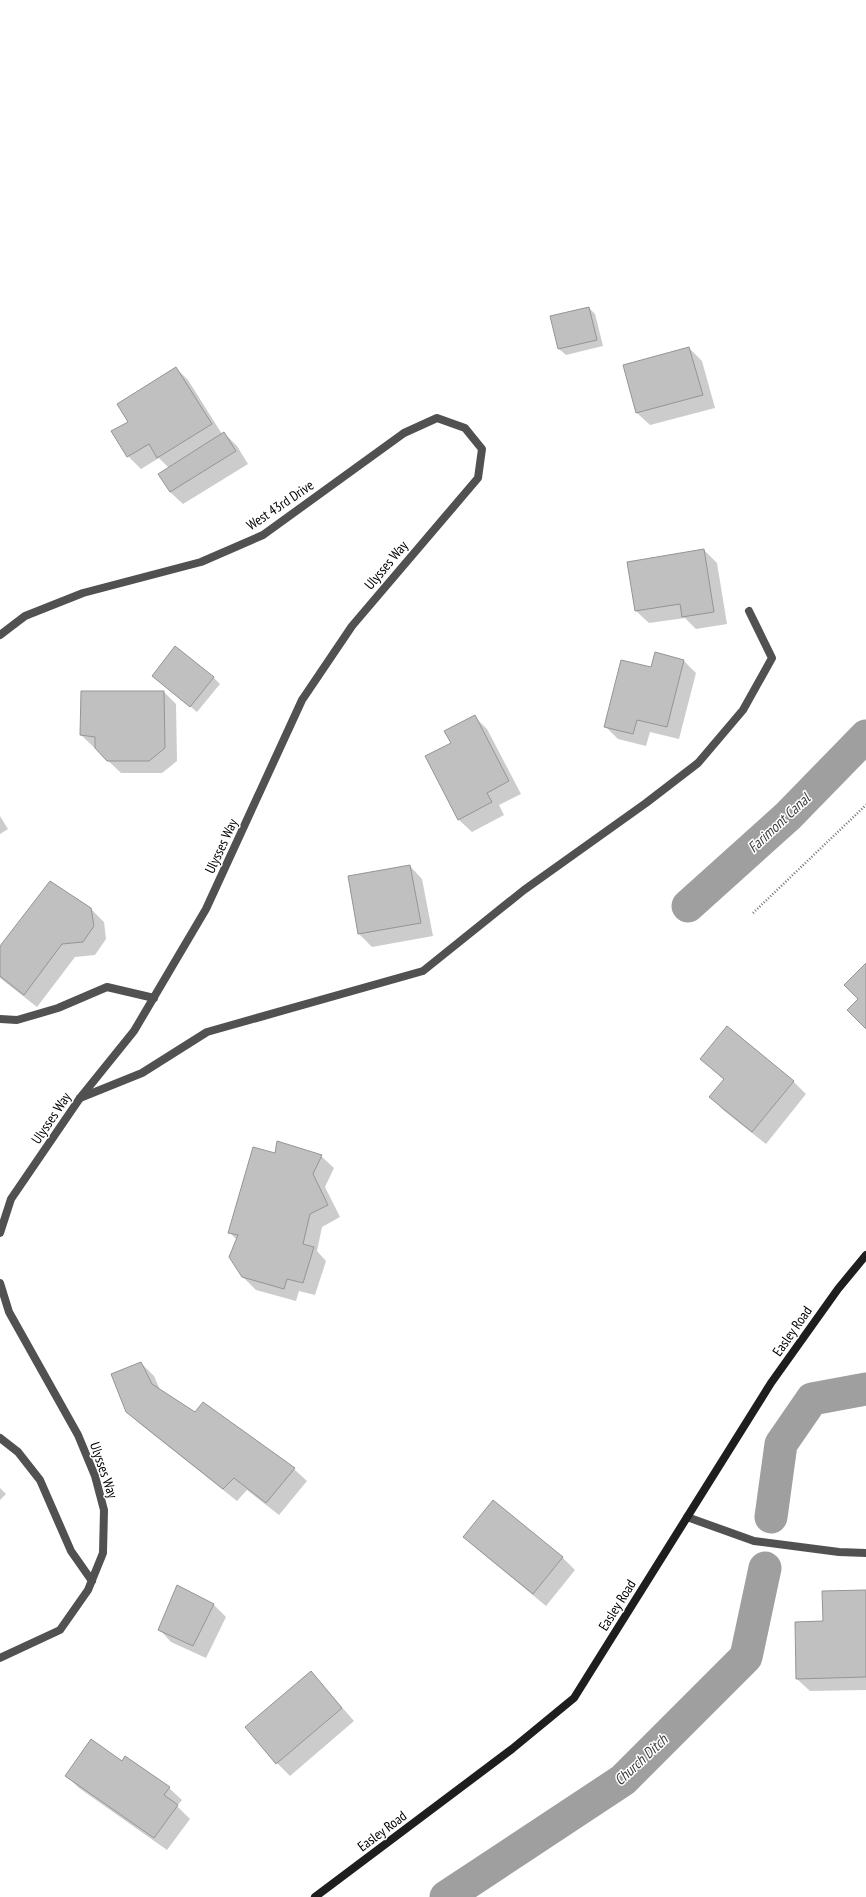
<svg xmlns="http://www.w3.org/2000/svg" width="866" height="1897" viewBox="0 0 866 1897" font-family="'PT Sans Narrow',sans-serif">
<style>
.shadow{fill:#0003}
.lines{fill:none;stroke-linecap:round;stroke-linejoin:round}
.canal{stroke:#9f9f9f;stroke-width:33}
.building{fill:#c0c0c0;stroke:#959595}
.path{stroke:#737373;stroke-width:2.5;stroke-dasharray:1 2;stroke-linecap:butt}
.lane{stroke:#515151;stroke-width:8}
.street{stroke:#515151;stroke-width:8}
.secondary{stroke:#1e1e1e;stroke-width:8}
.labels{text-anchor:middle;stroke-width:3;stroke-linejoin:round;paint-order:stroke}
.street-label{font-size:14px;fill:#000;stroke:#fff}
.water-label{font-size:15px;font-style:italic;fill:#404040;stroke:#fff}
</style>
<rect width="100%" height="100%" fill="#fff"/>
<g class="shadow">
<path d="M 589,308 L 595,314 L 603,346 L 566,355 L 559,349 L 552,317 Z"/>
<path d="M 689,348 L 702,361 L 715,408 L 650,425 L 637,413 L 624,366 Z"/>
<path d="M 176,368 L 188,380 L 222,434 L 224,433 L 237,446 L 248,464 L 183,504 L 170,492 L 169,468 L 159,458 L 141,469 L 128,456 L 113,432 L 129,422 Z"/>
<path d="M 704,550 L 717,563 L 727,624 L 696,629 L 685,618 L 649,623 L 636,611 Z"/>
<path d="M 683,660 L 696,673 L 679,739 L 650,732 L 646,746 L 618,739 L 605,726 L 652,669 Z"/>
<path d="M 153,676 L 213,677 L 220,684 L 197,712 Z"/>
<path d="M 164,692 L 176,704 L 177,761 L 162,773 L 121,773 L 81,735 Z"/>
<path d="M 474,716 L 487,729 L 521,794 L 499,805 L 504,815 L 472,832 L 459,820 L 426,757 L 452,744 Z"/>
<path d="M 0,816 L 8,829 L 0,834 Z"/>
<path d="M 410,866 L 422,879 L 433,936 L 372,947 L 359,934 L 349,877 Z"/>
<path d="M 91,909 L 104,922 L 106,939 L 95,955 L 75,957 L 37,1007 L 0,978 L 0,947 Z"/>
<path d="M 727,1027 L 794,1082 L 806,1094 L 766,1144 L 723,1110 L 711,1097 L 724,1080 L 701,1059 Z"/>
<path d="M 275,1154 L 321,1156 L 334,1168 L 325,1187 L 340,1217 L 322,1227 L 317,1251 L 326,1261 L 315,1295 L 299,1291 L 296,1301 L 256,1290 L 243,1277 L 237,1240 L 230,1233 Z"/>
<path d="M 141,1363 L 154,1376 L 161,1392 L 195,1414 L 294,1469 L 307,1481 L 279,1515 L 247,1490 L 237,1501 L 140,1424 L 127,1411 Z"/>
<path d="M 0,1488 L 6,1494 L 0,1500 Z"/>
<path d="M 493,1502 L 563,1558 L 575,1570 L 546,1606 L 477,1549 L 465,1537 Z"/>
<path d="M 866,1591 L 866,1690 L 810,1691 L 797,1679 L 824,1622 Z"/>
<path d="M 213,1604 L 226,1617 L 206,1658 L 171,1642 L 159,1629 Z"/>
<path d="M 311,1672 L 354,1721 L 290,1776 L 277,1763 Z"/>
<path d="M 122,1762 L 169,1788 L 182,1800 L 177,1806 L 190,1819 L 167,1850 L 79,1788 L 66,1775 Z"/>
</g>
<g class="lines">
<g class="canal">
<path d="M 688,906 L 788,816 L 866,736"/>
<path d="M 771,1517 L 781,1444 L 812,1399 L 866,1389"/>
<path d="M 446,1897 L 623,1780 L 746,1657 L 765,1568"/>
</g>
</g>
<g class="building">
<path d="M 589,307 L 597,340 L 558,349 L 550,316 Z"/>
<path d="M 689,347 L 703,395 L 636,413 L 623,365 Z"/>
<path d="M 176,367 L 212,424 L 157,458 L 149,444 L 127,457 L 111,431 L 128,422 L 117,404 Z"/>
<path d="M 224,432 L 236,451 L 170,492 L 158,474 Z"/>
<path d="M 704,549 L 714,612 L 682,617 L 680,604 L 635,611 L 627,562 Z"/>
<path d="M 175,646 L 214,677 L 190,707 L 152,676 Z"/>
<path d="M 655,652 L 684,660 L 667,727 L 637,720 L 633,734 L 604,727 L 621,660 L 651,667 Z"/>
<path d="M 81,691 L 164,691 L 165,748 L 149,761 L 107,761 L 95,748 L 95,737 L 80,735 Z"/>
<path d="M 475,715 L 509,781 L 487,793 L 492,802 L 458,820 L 425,756 L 451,743 L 444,731 Z"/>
<path d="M 410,865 L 421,923 L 358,934 L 348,876 Z"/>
<path d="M 50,881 L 91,908 L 94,926 L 83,942 L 62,944 L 24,995 L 0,976 L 0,946 Z"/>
<path d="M 866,963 L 866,1029 L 847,1010 L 858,999 L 844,985 Z"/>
<path d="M 727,1026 L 794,1081 L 752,1132 L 709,1097 L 724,1079 L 700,1059 Z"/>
<path d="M 277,1141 L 322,1155 L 313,1174 L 328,1205 L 310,1214 L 303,1244 L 314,1247 L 303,1283 L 287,1279 L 284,1289 L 242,1277 L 229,1257 L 238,1235 L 228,1233 L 253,1147 L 275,1153 Z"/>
<path d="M 141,1362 L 152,1384 L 195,1412 L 203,1402 L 295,1468 L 266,1503 L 234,1478 L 223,1489 L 126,1412 L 111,1374 Z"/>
<path d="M 493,1500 L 563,1557 L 533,1594 L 463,1537 Z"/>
<path d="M 177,1585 L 214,1604 L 193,1646 L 158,1630 Z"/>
<path d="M 866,1590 L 866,1677 L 796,1679 L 795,1622 L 823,1621 L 822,1591 Z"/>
<path d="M 311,1671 L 342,1708 L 276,1764 L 245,1727 Z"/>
<path d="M 91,1739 L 122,1761 L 125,1756 L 170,1787 L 164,1795 L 178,1805 L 154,1838 L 65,1776 Z"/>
</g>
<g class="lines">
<path class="path" d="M 753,913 L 866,805"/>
<g class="lane">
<path d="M 0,1019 L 17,1020 L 58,1008 L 107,987 L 154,998"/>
<path d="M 80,1098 L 142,1073 L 207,1032 L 423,971 L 524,890 L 646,803 L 698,763 L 743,710 L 772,658 L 749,611"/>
<path d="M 0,1438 L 18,1452 L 40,1480 L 71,1551 L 92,1581"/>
<path d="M 687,1517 L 754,1541 L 839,1552 L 866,1553"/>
</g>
<g class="street">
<path d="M 0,635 L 25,616 L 83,593 L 201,562 L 263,535 L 404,433 L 437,418 L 465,428 L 482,449 L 478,478 L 352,626 L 302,700 L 206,909 L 134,1031 L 80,1098 L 11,1199 L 0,1233"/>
<path d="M 0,1283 L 9,1312 L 78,1435 L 95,1476 L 104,1510 L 103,1553 L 88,1590 L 60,1630 L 0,1658"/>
</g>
<path class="secondary" d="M 315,1897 L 512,1749 L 574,1698 L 771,1383 L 838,1289 L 866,1255"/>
</g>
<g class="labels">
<g class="street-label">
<text transform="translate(280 505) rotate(-34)" y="5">West 43rd Drive</text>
<text transform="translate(386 565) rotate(-50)" y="5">Ulysses Way</text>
<text transform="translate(221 846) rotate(-65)" y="5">Ulysses Way</text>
<text transform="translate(51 1118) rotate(-56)" y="5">Ulysses Way</text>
<text transform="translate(792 1331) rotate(-55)" y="5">Easley Road</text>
<text transform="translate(104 1470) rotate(71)" y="5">Ulysses Way</text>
<text transform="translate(617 1605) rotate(-58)" y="5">Easley Road</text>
<text transform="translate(382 1831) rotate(-37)" y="5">Easley Road</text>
</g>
<g class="water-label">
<text transform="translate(779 823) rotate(-43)" y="5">Farimont Canal</text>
<text transform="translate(641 1760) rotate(-43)" y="5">Church Ditch</text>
</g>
</g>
</svg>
